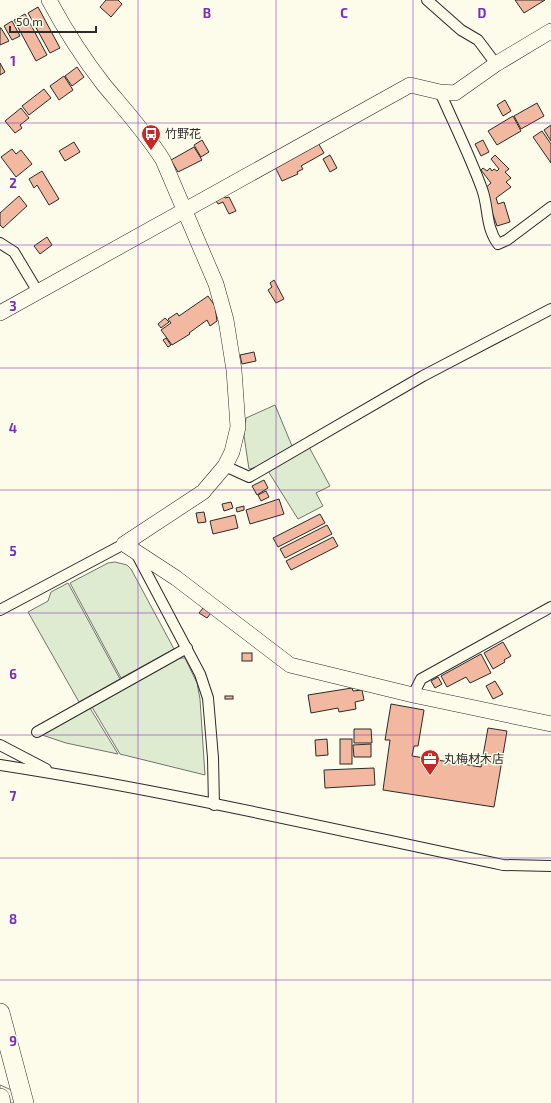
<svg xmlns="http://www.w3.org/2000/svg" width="551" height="1103" viewBox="0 0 551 1103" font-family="'Exo 2','Noto Sans JP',sans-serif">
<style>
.green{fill:#deebd1;stroke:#74746e}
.pier{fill:#fdfbea;stroke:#74746e}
.building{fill:#f2b8a0;stroke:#2b2b2b}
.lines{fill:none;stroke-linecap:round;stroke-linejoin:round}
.street-casing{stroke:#2b2b2b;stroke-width:12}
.secondary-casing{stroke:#2b2b2b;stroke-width:16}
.highway-casing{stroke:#2b2b2b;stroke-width:20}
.street{stroke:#fdfbea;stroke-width:10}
.secondary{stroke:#fdfbea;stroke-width:15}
.highway{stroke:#fdfbea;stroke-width:19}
.grid{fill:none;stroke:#7b2cbf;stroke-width:1;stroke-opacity:0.55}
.labels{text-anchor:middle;stroke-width:3;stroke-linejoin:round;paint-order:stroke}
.poi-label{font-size:12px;fill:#2b2b2b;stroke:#fdfbea;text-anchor:start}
.grid-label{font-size:13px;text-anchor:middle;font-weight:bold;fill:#7b2cbf;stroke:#fdfbea;stroke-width:3;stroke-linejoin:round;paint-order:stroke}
</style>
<rect width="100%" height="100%" fill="#fdfbea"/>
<g class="green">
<path d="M 275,405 L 292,446 L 254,468 L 249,469 L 244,436 L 246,418 Z"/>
<path d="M 309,447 L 330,486 L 316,493 L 323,506 L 298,519 L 268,471 Z"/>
<path d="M 115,562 L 127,565 L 131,569 L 174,649 L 121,678 L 70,583 L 108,563 Z"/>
<path d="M 68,583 L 120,679 L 79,702 L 28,612 L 48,601 L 51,592 Z"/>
<path d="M 180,658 L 185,658 L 197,683 L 200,699 L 205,775 L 120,754 L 92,707 Z"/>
<path d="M 90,708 L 118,754 L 66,743 L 42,735 Z"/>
</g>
<path class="pier" d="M 0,1085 L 32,1099 L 33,1103 L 0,1103 Z"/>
<g class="building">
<path d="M 106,0 L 118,0 L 122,4 L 111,17 L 100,7 Z"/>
<path d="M 515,0 L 545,0 L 524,13 Z"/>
<path d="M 38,7 L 60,48 L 50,53 L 28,13 Z"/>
<path d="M 25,14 L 47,55 L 36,61 L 14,20 Z"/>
<path d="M 12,21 L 20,36 L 12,40 L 4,26 Z"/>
<path d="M 0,28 L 1,28 L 9,41 L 0,45 Z"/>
<path d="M 0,63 L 5,72 L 0,75 Z"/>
<path d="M 77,67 L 84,77 L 72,86 L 65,76 Z"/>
<path d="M 64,76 L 73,90 L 59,100 L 50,86 Z"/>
<path d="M 44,89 L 51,98 L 29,115 L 22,106 Z"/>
<path d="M 505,100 L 511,111 L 503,116 L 497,105 Z"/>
<path d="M 537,103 L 544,116 L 521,129 L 514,116 Z"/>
<path d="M 21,108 L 29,118 L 20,125 L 22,128 L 15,133 L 5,121 Z"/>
<path d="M 513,116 L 521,131 L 497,145 L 488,131 Z"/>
<path d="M 551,125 L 551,141 L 544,130 Z"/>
<path d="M 542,131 L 551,144 L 551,163 L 533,137 Z"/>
<path d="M 202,140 L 209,152 L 201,157 L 194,145 Z"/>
<path d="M 483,140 L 489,152 L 481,156 L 475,144 Z"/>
<path d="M 317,141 L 324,153 L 301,166 L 303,169 L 297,172 L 298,174 L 282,181 L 274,165 Z"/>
<path d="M 74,142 L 80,152 L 65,161 L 59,151 Z"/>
<path d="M 194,147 L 202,160 L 178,172 L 171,160 Z"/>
<path d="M 12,149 L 16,154 L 21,150 L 32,164 L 16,177 L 1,157 Z"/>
<path d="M 330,155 L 337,168 L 330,172 L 323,159 Z"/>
<path d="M 495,155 L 509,169 L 505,172 L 511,178 L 506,182 L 511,187 L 496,198 L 498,204 L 504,202 L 510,222 L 497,226 L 484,189 L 491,183 L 481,170 L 483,168 L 487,171 L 490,168 L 492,171 L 494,169 L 497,171 L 499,169 L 491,159 Z"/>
<path d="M 42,171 L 59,199 L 49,205 L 37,185 L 34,188 L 29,179 Z"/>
<path d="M 19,196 L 27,206 L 3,228 L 0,225 L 0,213 Z"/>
<path d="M 224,196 L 225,198 L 229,197 L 236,211 L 229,214 L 223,202 L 218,204 L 216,201 Z"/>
<path d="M 47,237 L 52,245 L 40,254 L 34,246 Z"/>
<path d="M 274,280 L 284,299 L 276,303 L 268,290 L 272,287 L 270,283 Z"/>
<path d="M 208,296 L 215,306 L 217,321 L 210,326 L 207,320 L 189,333 L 190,334 L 172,345 L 161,330 L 171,323 L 168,319 L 177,313 L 179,316 Z"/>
<path d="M 165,318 L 169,322 L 161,328 L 158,324 Z"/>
<path d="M 166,338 L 171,345 L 168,347 L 163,340 Z"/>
<path d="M 254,352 L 256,361 L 242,364 L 240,355 Z"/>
<path d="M 264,480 L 268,488 L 257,495 L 252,486 Z"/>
<path d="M 266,491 L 269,497 L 261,501 L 258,495 Z"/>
<path d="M 279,499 L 284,514 L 250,524 L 246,510 Z"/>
<path d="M 231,502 L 233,508 L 224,511 L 222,504 Z"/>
<path d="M 244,506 L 244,510 L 237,512 L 236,508 Z"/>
<path d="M 204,512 L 206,522 L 198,523 L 196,513 Z"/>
<path d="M 320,514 L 325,523 L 278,547 L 273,538 Z"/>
<path d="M 235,515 L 238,528 L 213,534 L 210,521 Z"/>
<path d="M 327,525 L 332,534 L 285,558 L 280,549 Z"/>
<path d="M 333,537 L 338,546 L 291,570 L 286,561 Z"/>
<path d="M 203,608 L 211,613 L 207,618 L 199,613 Z"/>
<path d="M 503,642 L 511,656 L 504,660 L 505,662 L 493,669 L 484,653 Z"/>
<rect x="242" y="653" width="10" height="8"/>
<path d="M 481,654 L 491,673 L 470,683 L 466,677 L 447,687 L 441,676 Z"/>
<path d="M 438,677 L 442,684 L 435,688 L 431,681 Z"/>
<path d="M 495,681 L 503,694 L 493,699 L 486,686 Z"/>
<path d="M 352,688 L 353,691 L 362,690 L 364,700 L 355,702 L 356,709 L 339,712 L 338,708 L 311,713 L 308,695 Z"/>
<rect x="225" y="696" width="8" height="3"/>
<path d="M 391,704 L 424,710 L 418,746 L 414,746 L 412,756 L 481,767 L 488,728 L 507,731 L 494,807 L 383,790 L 390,740 L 385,740 Z"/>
<path d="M 354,729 L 371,729 L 372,743 L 354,743 Z"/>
<path d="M 327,739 L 328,755 L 316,756 L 315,740 Z"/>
<rect x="340" y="739" width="12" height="25"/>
<path d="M 371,744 L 371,757 L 354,757 L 353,745 Z"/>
<path d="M 374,768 L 375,785 L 325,788 L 324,770 Z"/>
</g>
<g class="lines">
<defs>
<g id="street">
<path d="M 427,0 L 461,30 L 478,40 L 496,64"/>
<path d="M 440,92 C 454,124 470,156 482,189 C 489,208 485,226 498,244 L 507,240 L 551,207"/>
<path d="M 0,243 L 14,252 L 38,292"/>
<path d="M 225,466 L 249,477 L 423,376 L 551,309"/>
<path d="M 136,553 L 200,674 L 208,698 L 213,758 L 214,805"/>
<path d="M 0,610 L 124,544"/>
<path d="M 413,695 L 421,679 L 551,607"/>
<path d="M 37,732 L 187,648"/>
<path d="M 0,745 L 46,769"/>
<path d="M 0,765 C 169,791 336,830 503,865 L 551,866"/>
</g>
<g id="secondary">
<path d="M 49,0 C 65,30 83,58 104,85 C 125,110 146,133 163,160 L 216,284 L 226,320 L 234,370 L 238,427 L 232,452 L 225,466 L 203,492 L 124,544 L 176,578 L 290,665 L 413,695 L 551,724"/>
<path d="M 0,313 L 410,85 L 440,92 L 455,93 L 496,64 L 551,31"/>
</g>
<g id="highway">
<path d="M 0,1013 L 24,1103"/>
<path d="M 0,1098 L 1,1103"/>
</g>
</defs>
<use href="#street" class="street-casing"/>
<use href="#secondary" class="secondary-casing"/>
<use href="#highway" class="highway-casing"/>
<use href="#street" class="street"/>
<use href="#secondary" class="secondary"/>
<use href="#highway" class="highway"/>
</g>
<path class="grid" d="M 138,0 L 138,1103M 276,0 L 276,1103M 413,0 L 413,1103M 0,123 L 551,123M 0,245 L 551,245M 0,368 L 551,368M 0,490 L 551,490M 0,613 L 551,613M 0,735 L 551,735M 0,858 L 551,858M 0,980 L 551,980"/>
<defs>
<symbol id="bus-pin" viewBox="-11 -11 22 30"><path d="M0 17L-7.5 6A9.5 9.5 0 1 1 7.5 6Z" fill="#c62828" stroke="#fdfbea"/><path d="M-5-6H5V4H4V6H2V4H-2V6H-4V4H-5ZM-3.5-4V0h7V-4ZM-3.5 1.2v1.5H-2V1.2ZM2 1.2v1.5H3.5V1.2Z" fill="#fff"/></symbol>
<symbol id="office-pin" viewBox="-11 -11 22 30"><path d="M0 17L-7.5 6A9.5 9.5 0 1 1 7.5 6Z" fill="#c62828" stroke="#fdfbea"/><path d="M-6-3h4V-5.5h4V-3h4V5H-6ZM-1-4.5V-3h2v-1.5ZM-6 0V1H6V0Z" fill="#fff"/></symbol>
</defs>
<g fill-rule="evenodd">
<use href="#bus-pin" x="140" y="123" width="22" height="30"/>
<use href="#office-pin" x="419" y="748" width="22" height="30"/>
</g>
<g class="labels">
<g class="poi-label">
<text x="165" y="138">竹野花</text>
<text x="444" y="763">丸梅材木店</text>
</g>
</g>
<g class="grid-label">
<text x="207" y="18">B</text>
<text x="344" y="18">C</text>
<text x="482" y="18">D</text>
<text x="13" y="66">1</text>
<text x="13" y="188">2</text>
<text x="13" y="311">3</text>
<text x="13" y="433">4</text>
<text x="13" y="556">5</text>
<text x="13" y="679">6</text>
<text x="13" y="801">7</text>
<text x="13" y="924">8</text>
<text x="13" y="1046">9</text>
</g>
<path d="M10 26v6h86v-6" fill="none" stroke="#2b2b2b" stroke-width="2"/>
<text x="16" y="26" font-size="12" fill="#2b2b2b" stroke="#fdfbea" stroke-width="3" paint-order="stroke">50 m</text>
</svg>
